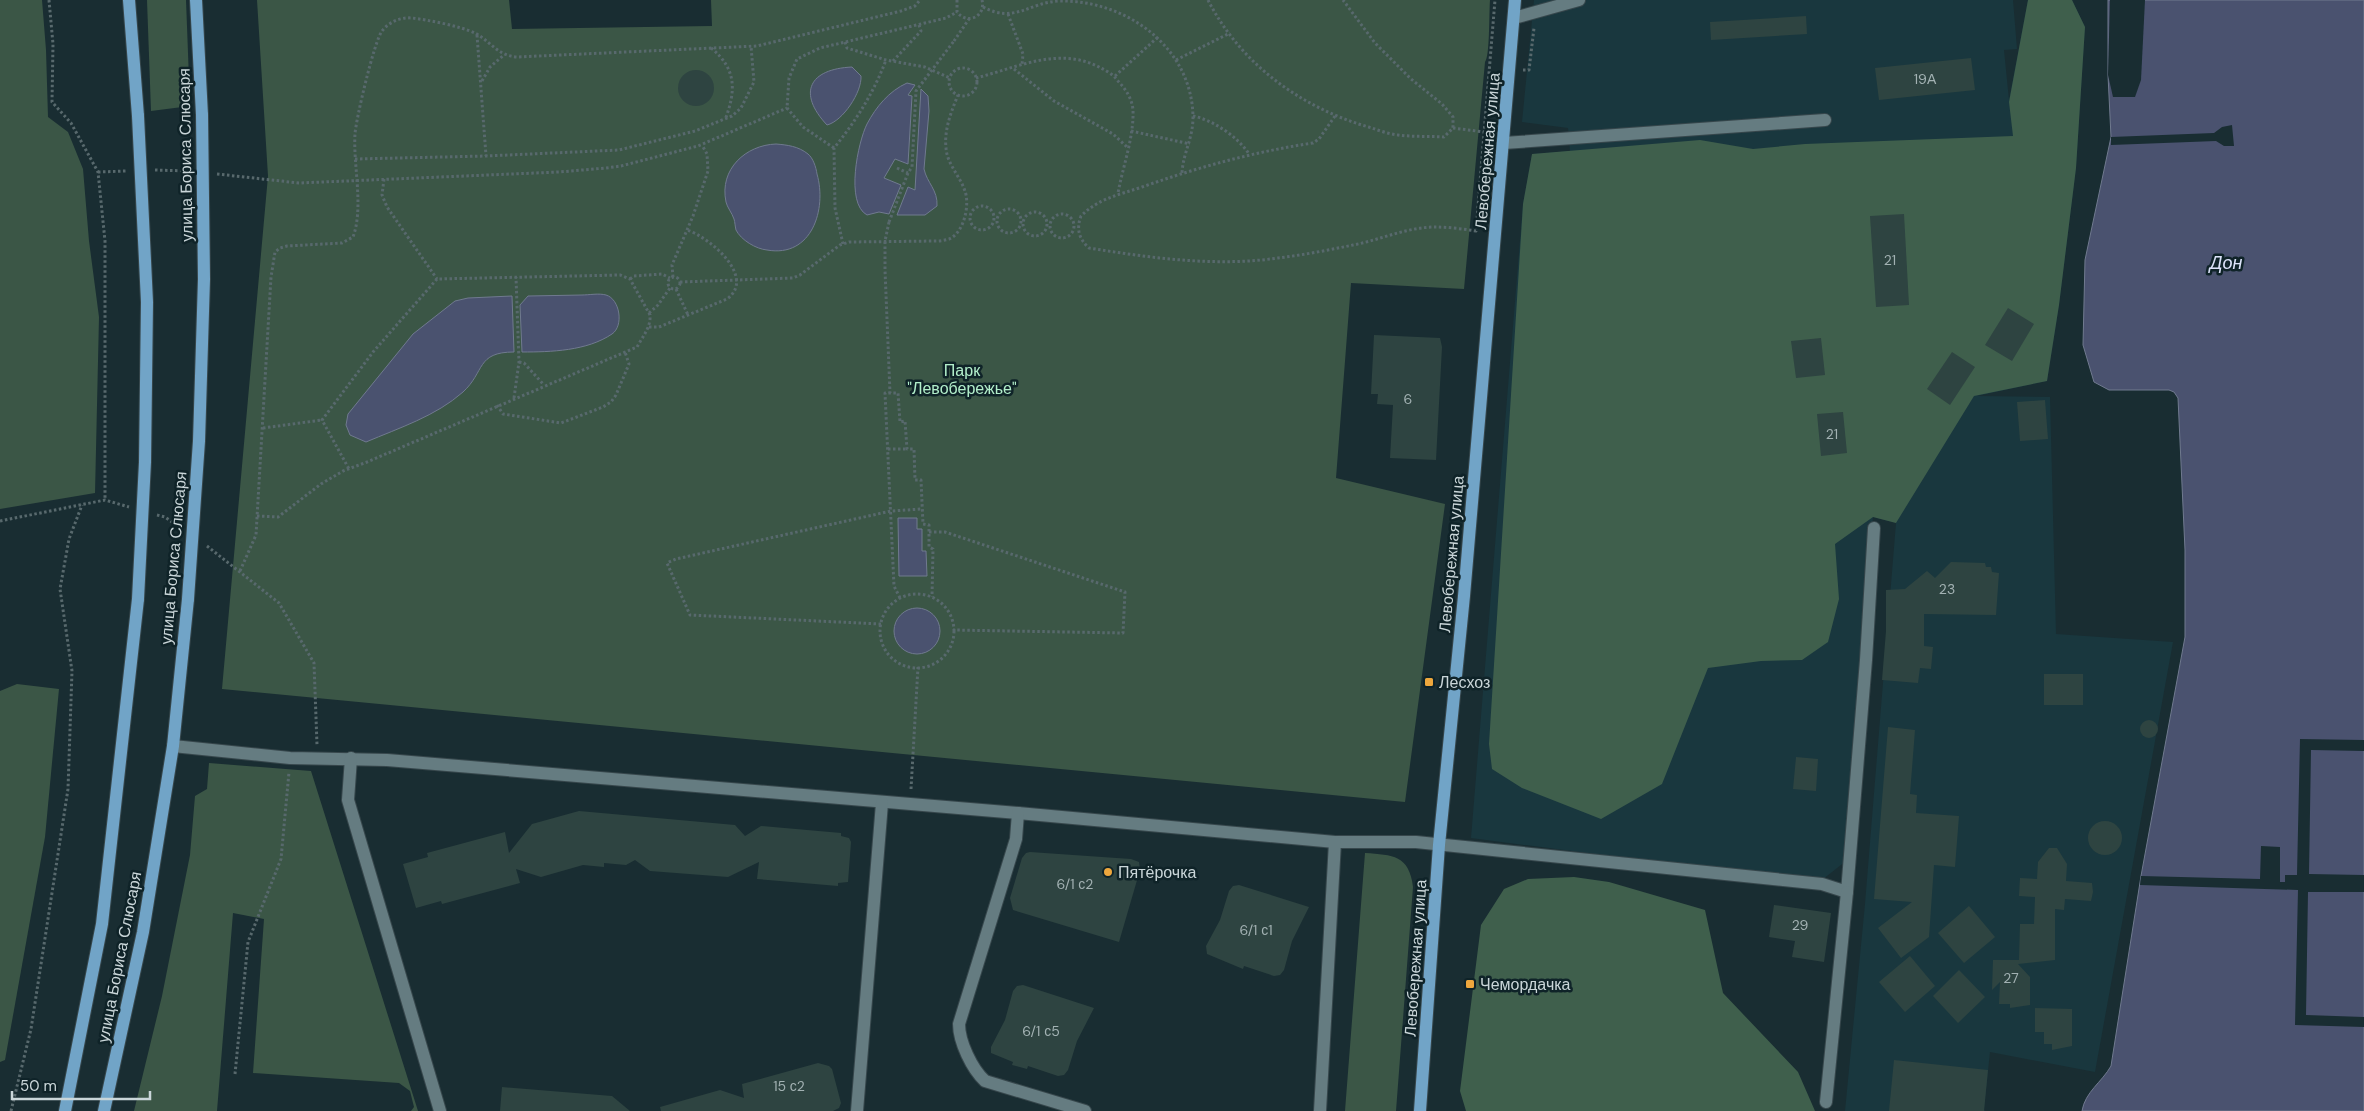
<svg xmlns="http://www.w3.org/2000/svg" width="2364" height="1111" viewBox="0 0 2364 1111" font-family="'DM Sans',sans-serif">
<style>
.built{fill:#19373e}
.green{fill:#3b5646}
.forest{fill:#3f5f4c}
.water{fill:#4a526f;stroke:#707a8f}
.pier{fill:#192d32}
.building{fill:#2e4441}
.lines{fill:none;stroke-linecap:round;stroke-linejoin:round}
.minor-casing{stroke:#37474c;stroke-width:14}
.major-casing{stroke:#37474c;stroke-width:14}
.path{stroke:#58696d;stroke-width:3;stroke-dasharray:2.5 2.5;stroke-linecap:butt}
.minor{stroke:#657c81;stroke-width:12}
.major{stroke:#71a4c7;stroke-width:12}
.major-bridge-casing{stroke:#37474c;stroke-width:14;stroke-linecap:butt}
.path-bridge{stroke:#58696d;stroke-width:3;stroke-dasharray:2.5 2.5;stroke-linecap:butt}
.major-bridge{stroke:#71a4c7;stroke-width:12}
.poi-dot{fill:#eea73d;stroke:#0f2328;stroke-width:2}
.labels{text-anchor:middle;stroke-width:5;stroke-linejoin:round;paint-order:stroke}
.number-label{font-size:14px;fill:#a3b2b3}
.street-label{font-size:16px;fill:#cad6d9;stroke:#0f2328}
.park-label{font-size:16px;fill:#b2eeca;stroke:#0f2328}
.poi-label{font-size:16px;fill:#cad6d9;stroke:#0f2328;text-anchor:start}
.water-label{font-size:18px;font-style:italic;fill:#dce3f9;stroke:#0f2328}
</style>
<rect width="100%" height="100%" fill="#192d32"/>
<path class="built" d="M 1534,0 L 2013,0 L 2017,49 L 2004,50 L 2009,100 L 2028,0 L 2072,0 L 2085,27 L 2076,168 L 2059,305 L 2047,381 L 1977,396 L 2050,397 L 2056,634 L 2173,642 L 2095,1072 L 1990,1052 L 1984,1109 L 1985,1111 L 1845,1111 L 1865,904 L 1896,523 L 1873,517 L 1846,861 L 1818,883 L 1471,838 L 1523,204 L 1532,154 L 1570,151 L 1568,128 L 1522,122 Z"/>
<g class="green">
<path d="M 0,0 L 42,0 L 46,50 L 48,117 L 68,132 L 83,169 L 89,241 L 99,317 L 95,493 L 0,509 Z"/>
<path d="M 147,0 L 186,0 L 190,106 L 151,111 Z"/>
<path d="M 257,0 L 509,0 L 512,29 L 712,26 L 711,0 L 1490,0 C 1489,11 1490,57 1485,62 L 1464,289 L 1351,283 L 1336,478 L 1445,504 L 1405,802 L 222,689 L 268,176 Z"/>
<path d="M 17,684 L 59,689 L 45,837 L 5,1060 L 0,1062 L 0,691 Z"/>
<path d="M 209,763 L 311,771 L 418,1111 L 411,1111 L 414,1107 L 410,1091 L 399,1083 L 253,1073 L 264,919 L 233,913 L 217,1111 L 134,1111 L 162,996 L 190,855 L 195,796 L 207,789 Z"/>
<path d="M 1365,853 C 1393,855 1409,855 1413,887 L 1396,1111 L 1345,1111 Z"/>
</g>
<g class="forest">
<path d="M 2028,0 L 2072,0 L 2085,27 L 2076,168 L 2059,305 L 2047,381 L 1974,396 L 1896,523 L 1873,517 L 1835,544 L 1839,599 L 1828,642 L 1802,660 L 1761,661 L 1708,668 L 1662,784 L 1601,819 L 1522,788 L 1492,769 L 1489,744 L 1523,204 L 1532,154 L 1700,140 L 1753,149 L 1805,144 L 2013,136 L 2009,102 Z"/>
<path d="M 1574,877 L 1609,882 L 1705,910 L 1723,993 L 1798,1072 L 1815,1111 L 1466,1111 L 1460,1091 L 1481,925 L 1504,889 L 1528,879 Z"/>
</g>
<g class="water">
<path d="M 2108,0 L 2364,0 L 2364,1111 L 2082,1111 C 2085,1092 2102,1082 2111,1066 L 2141,876 L 2185,637 L 2185,550 L 2178,398 L 2174,392 L 2169,390 L 2109,390 L 2094,382 L 2083,345 L 2085,260 L 2111,137 L 2108,75 Z"/>
<path d="M 852,67 L 861,76 C 862,92 843,121 827,125 C 797,93 809,69 852,67 Z"/>
<path d="M 907,83 L 915,85 L 908,95 L 912,96 L 908,164 L 895,159 L 884,178 L 901,185 L 889,214 L 879,212 L 867,215 C 845,203 858,142 867,124 C 876,107 889,91 907,83 Z"/>
<path d="M 921,89 L 928,96 L 929,111 L 924,169 C 927,183 938,190 937,206 L 925,215 L 897,215 L 908,187 L 915,190 Z"/>
<path d="M 776,144 C 787,145 798,146 808,154 C 813,158 816,167 817,174 C 827,209 812,258 767,250 C 756,249 741,240 736,230 C 735,226 735,222 734,219 C 732,213 727,207 726,202 C 719,169 746,145 776,144 Z"/>
<path d="M 582,295 C 589,295 599,293 606,295 C 620,299 624,326 612,334 C 587,351 551,352 522,352 L 520,305 L 528,296 Z"/>
<path d="M 512,296 L 514,352 C 476,352 485,372 463,392 C 436,416 399,428 366,442 L 350,435 L 346,425 L 348,414 L 413,334 L 455,301 L 468,298 Z"/>
<path d="M 898,518 L 917,518 L 917,529 L 922,529 L 922,551 L 926,551 L 927,576 L 899,576 Z"/>
<circle cx="917" cy="631" r="23"/>
</g>
<g class="pier">
<path d="M 2110,0 L 2145,0 L 2141,80 L 2135,97 L 2113,97 L 2108,75 Z"/>
<path d="M 2232,125 L 2234,146 L 2224,146 L 2216,141 L 2111,145 L 2111,137 L 2214,133 L 2222,127 Z"/>
<path d="M 2300,739 L 2364,740 L 2364,751 L 2311,750 L 2309,874 L 2364,875 L 2364,892 L 2308,892 L 2306,1015 L 2364,1017 L 2364,1027 L 2295,1025 L 2298,890 L 2140,885 L 2141,876 L 2260,879 L 2261,846 L 2280,847 L 2280,882 L 2285,882 L 2285,875 L 2297,875 Z"/>
</g>
<g class="building">
<path d="M 1806,16 L 1807,34 L 1711,40 L 1710,22 Z"/>
<path d="M 1971,58 L 1975,90 L 1879,100 L 1875,68 Z"/>
<circle cx="696" cy="88" r="18"/>
<path d="M 1904,214 L 1909,305 L 1876,307 L 1870,216 Z"/>
<path d="M 2008,308 L 2034,324 L 2012,361 L 1985,345 Z"/>
<path d="M 1374,335 L 1440,338 L 1442,347 L 1436,460 L 1390,458 L 1393,405 L 1377,404 L 1378,394 L 1371,394 Z"/>
<path d="M 1821,338 L 1825,375 L 1796,378 L 1791,341 Z"/>
<path d="M 1952,352 L 1975,367 L 1950,405 L 1927,389 Z"/>
<path d="M 2045,400 L 2048,439 L 2020,441 L 2017,402 Z"/>
<path d="M 1843,412 L 1847,453 L 1821,456 L 1817,414 Z"/>
<path d="M 1951,562 L 1985,563 L 1986,567 L 1991,567 L 1992,572 L 1999,573 L 1996,615 L 1924,614 L 1924,646 L 1933,647 L 1931,669 L 1920,668 L 1918,683 L 1882,680 L 1886,631 L 1886,590 L 1905,589 L 1927,571 L 1935,578 Z"/>
<rect x="2044" y="674" width="39" height="31"/>
<circle cx="2149" cy="729" r="9"/>
<path d="M 1888,727 L 1915,730 L 1910,794 L 1917,795 L 1916,813 L 1959,816 L 1955,867 L 1934,865 L 1929,937 L 1901,958 L 1878,928 L 1912,902 L 1874,899 Z"/>
<path d="M 1796,757 L 1818,759 L 1816,791 L 1793,789 Z"/>
<path d="M 579,811 L 735,825 L 745,836 L 761,826 L 841,833 L 841,836 L 849,838 L 851,842 L 848,882 L 838,883 L 838,886 L 757,879 L 759,862 L 728,877 L 650,871 L 635,860 L 626,865 L 604,863 L 604,867 L 583,865 L 541,877 L 516,869 L 520,883 L 442,904 L 441,901 L 416,908 L 403,864 L 428,857 L 427,853 L 505,832 L 509,853 L 532,824 Z"/>
<circle cx="2105" cy="838" r="17"/>
<path d="M 2049,848 L 2057,848 L 2067,864 L 2066,881 L 2092,883 L 2093,892 L 2091,901 L 2065,899 L 2064,910 L 2055,909 L 2055,960 L 2018,964 L 2030,977 L 2030,1005 L 2010,1008 L 2010,1004 L 1999,1004 L 2000,982 L 1992,990 L 1993,960 L 2019,960 L 2020,924 L 2034,924 L 2035,897 L 2019,896 L 2020,878 L 2037,879 L 2038,862 Z"/>
<path d="M 1030,852 L 1131,859 L 1139,862 L 1140,870 L 1119,942 L 1013,910 L 1010,898 L 1022,858 L 1026,853 Z"/>
<path d="M 1239,885 L 1309,907 L 1292,941 L 1284,970 L 1280,975 L 1274,976 L 1244,966 L 1243,969 L 1207,954 L 1206,946 L 1220,920 L 1229,891 L 1233,886 Z"/>
<path d="M 1774,905 L 1831,913 L 1824,962 L 1792,957 L 1795,941 L 1769,937 Z"/>
<path d="M 1969,906 L 1995,937 L 1964,963 L 1938,933 Z"/>
<path d="M 1910,956 L 1935,986 L 1905,1012 L 1879,982 Z"/>
<path d="M 1959,970 L 1985,997 L 1958,1023 L 1933,996 Z"/>
<path d="M 1023,985 L 1094,1008 L 1077,1041 L 1068,1070 L 1064,1075 L 1058,1076 L 1028,1066 L 1027,1069 L 1012,1065 L 1013,1062 L 991,1053 L 991,1047 L 1005,1020 L 1013,991 L 1017,986 Z"/>
<path d="M 2035,1008 L 2072,1009 L 2072,1046 L 2052,1050 L 2052,1044 L 2044,1044 L 2044,1032 L 2035,1032 Z"/>
<path d="M 1894,1060 L 1988,1070 L 1984,1111 L 1889,1111 Z"/>
<path d="M 818,1063 L 829,1066 L 832,1069 L 841,1103 L 839,1108 L 833,1111 L 661,1111 L 660,1107 L 720,1090 L 744,1098 L 742,1084 Z"/>
<path d="M 502,1087 L 612,1096 L 630,1111 L 500,1111 Z"/>
</g>
<g class="lines">
<defs>
<g id="minor">
<path d="M 1514,18 L 1579,0"/>
<path d="M 1504,143 L 1825,120"/>
<path d="M 173,746 L 290,758 L 387,760 L 1018,813 L 1335,842 L 1416,842 L 1822,884 L 1847,892 L 1866,660 L 1874,528"/>
<path d="M 351,758 L 348,800 L 440,1111"/>
<path d="M 1018,813 L 1016,839 L 959,1024 C 959,1042 972,1069 985,1081 L 1085,1111"/>
<path d="M 1826,1102 L 1847,892"/>
<path d="M 857,1111 L 882,803"/>
<path d="M 1320,1111 L 1335,842"/>
</g>
<g id="major">
<path d="M 129,0 L 138,116"/>
<path d="M 196,0 L 202,115"/>
<path d="M 65,1111 L 102,924 L 138,599"/>
<path d="M 104,1111 L 143,932 L 173,746 L 188,599"/>
<path d="M 1420,1111 L 1439,845 L 1464,596 L 1515,0"/>
</g>
</defs>
<use href="#minor" class="minor-casing"/>
<use href="#major" class="major-casing"/>
<g class="path">
<path d="M 49,0 L 53,44 L 52,102 L 71,123 L 98,172 L 105,241 L 105,500"/>
<path d="M 957,0 L 957,12 C 967,25 986,17 982,0"/>
<path d="M 1208,0 C 1241,65 1303,109 1372,128 C 1380,131 1389,134 1398,135 C 1413,137 1429,136 1444,137 L 1453,128 L 1453,117 L 1442,104 L 1411,79 L 1375,43 L 1343,0"/>
<path d="M 983,7 C 1015,24 1029,2 1060,1 C 1126,0 1192,47 1193,117 C 1193,139 1183,153 1182,173"/>
<path d="M 1008,14 L 1023,54 L 1022,65"/>
<path d="M 477,35 L 486,156"/>
<path d="M 954,41 L 969,19"/>
<path d="M 845,42 L 847,48 L 886,60 L 925,67 L 950,78"/>
<path d="M 711,48 C 737,69 736,91 725,120"/>
<path d="M 1176,60 L 1230,33"/>
<path d="M 893,61 L 921,31 L 919,25"/>
<circle cx="963" cy="82" r="14"/>
<path d="M 1014,69 L 1054,101 L 1113,134 L 1127,147"/>
<path d="M 1523,70 L 1529,70 L 1534,28"/>
<path d="M 1115,76 L 1158,37"/>
<path d="M 976,78 C 1016,68 1058,46 1099,67 C 1105,70 1113,74 1117,80 C 1125,88 1132,98 1133,110 C 1134,137 1123,166 1118,193"/>
<path d="M 482,81 L 490,67 L 504,55"/>
<path d="M 1193,116 C 1213,120 1238,137 1249,154"/>
<path d="M 1335,116 L 1319,139 L 1313,143 C 1253,152 1199,167 1142,187 C 1119,195 1099,198 1081,216 C 1076,229 1079,239 1089,248 C 1151,258 1216,267 1278,258 C 1303,255 1329,250 1353,245 C 1380,240 1407,227 1435,227 C 1448,227 1463,229 1476,231 L 1495,0"/>
<path d="M 1453,128 L 1484,132"/>
<path d="M 1131,131 L 1190,144"/>
<path d="M 834,148 L 803,127 L 787,108 L 789,78 L 797,59 L 820,48 L 946,18 L 957,12"/>
<path d="M 355,159 L 486,156 L 619,150 L 695,131 L 732,116 L 741,108 L 754,82 L 751,46"/>
<path d="M 897,168 L 908,173"/>
<path d="M 155,170 L 188,171"/>
<path d="M 98,172 L 126,171"/>
<path d="M 217,174 L 299,183 L 559,172 L 606,168 L 621,166 L 698,146 L 787,108"/>
<path d="M 384,179 L 382,195 L 387,207 L 437,279"/>
<circle cx="982" cy="218" r="12"/>
<circle cx="1009" cy="221" r="12"/>
<circle cx="1035" cy="224" r="12"/>
<circle cx="1062" cy="226" r="12"/>
<path d="M 889,222 L 885,241 L 885,270 L 890,393"/>
<path d="M 843,244 L 835,208 L 834,148 C 856,121 874,92 886,60"/>
<circle cx="674" cy="283" r="6"/>
<path d="M 673,277 L 672,265 L 693,216 L 708,171 L 707,154 L 702,145"/>
<path d="M 630,279 L 634,276 L 662,274 L 670,278"/>
<path d="M 680,282 L 793,278 L 800,275 L 840,245 L 849,242 L 937,241 C 941,241 945,240 949,239 C 964,233 970,205 965,191 C 960,176 947,164 946,148 C 944,130 951,112 958,95"/>
<path d="M 676,289 L 688,315"/>
<path d="M 649,313 L 658,305 L 670,288"/>
<path d="M 649,327 L 659,327 L 727,299 C 757,277 709,237 687,230"/>
<path d="M 519,362 L 524,363 L 544,385"/>
<path d="M 514,398 L 519,362 L 516,277"/>
<path d="M 497,405 L 503,414 L 561,423 L 603,407 L 611,402 L 616,395 L 629,364 L 625,352"/>
<path d="M 263,428 L 322,420"/>
<path d="M 888,449 L 907,449"/>
<path d="M 157,515 L 165,517 L 179,527"/>
<path d="M 257,516 L 278,517 L 321,484 L 343,471 L 367,462 L 637,347 C 643,336 651,327 650,315 L 630,279 L 620,275 L 437,279 L 373,352 L 322,420 L 349,469"/>
<path d="M 0,521 L 105,500 L 129,507"/>
<path d="M 929,532 L 945,532 L 1125,592 L 1123,633 L 953,630"/>
<path d="M 207,546 L 279,603 L 314,663 L 317,745"/>
<path d="M 240,571 L 256,535 L 271,277 L 275,252 L 280,248 L 287,246 L 342,243 L 353,237 C 364,207 353,166 355,134 C 356,119 374,42 382,31 C 389,22 400,17 412,18 C 428,20 460,26 475,33 C 490,41 498,56 517,57 L 757,46 L 901,11 L 915,6 L 920,0"/>
<circle cx="917" cy="631" r="37"/>
<path d="M 900,598 L 894,586 L 885,393 L 898,393 L 900,422 L 905,421 L 907,449 L 914,449 L 915,480 L 921,480 L 923,524 L 929,525 L 929,547 L 933,549 L 932,597"/>
<path d="M 881,624 L 690,615 L 667,563 L 676,559 L 891,511 L 922,509"/>
<path d="M 911,789 L 918,667"/>
<path d="M 235,1074 L 248,942 L 281,859 L 289,772"/>
<path d="M 11,1111 L 31,1029 L 68,789 L 72,671 L 60,589 L 69,539 L 82,505"/>
</g>
<use href="#minor" class="minor"/>
<use href="#major" class="major"/>
<defs>
<g id="major-bridge">
<path d="M 138,599 L 145,462 L 147,302 L 138,116"/>
<path d="M 188,599 L 199,441 L 204,279 L 202,115"/>
</g>
</defs>
<use href="#major-bridge" class="major-bridge-casing"/>
<path class="path-bridge" d="M 889,222 L 908,173 L 912,167 L 916,91 L 954,41"/>
<use href="#major-bridge" class="major-bridge"/>
</g>
<g class="poi-dot">
<rect x="1424" y="677" width="10" height="10" rx="2.5"/>
<circle cx="1108" cy="872" r="5"/>
<rect x="1465" y="979" width="10" height="10" rx="2.5"/>
</g>
<g class="labels">
<g class="number-label">
<text x="1925" y="84">19А</text>
<text x="1890" y="265">21</text>
<text x="1408" y="404">6</text>
<text x="1832" y="439">21</text>
<text x="1947" y="594">23</text>
<text x="1075" y="889">6/1 с2</text>
<text x="1800" y="930">29</text>
<text x="1256" y="935">6/1 с1</text>
<text x="2011" y="983">27</text>
<text x="1041" y="1036">6/1 с5</text>
<text x="789" y="1091">15 с2</text>
</g>
<g class="street-label">
<text transform="translate(1487 151) rotate(-85)" y="6">Левобережная улица</text>
<text transform="translate(185 155) rotate(-91)" y="6">улица Бориса Слюсаря</text>
<text transform="translate(1451 554) rotate(-85)" y="6">Левобережная улица</text>
<text transform="translate(173 558) rotate(-85)" y="6">улица Бориса Слюсаря</text>
<text transform="translate(119 957) rotate(-79)" y="6">улица Бориса Слюсаря</text>
<text transform="translate(1415 958) rotate(-86)" y="6">Левобережная улица</text>
</g>
<g class="park-label">
<text x="962" y="376">Парк<tspan x="962" dy="18">"Левобережье"</tspan></text>
</g>
<g class="poi-label">
<text x="1439" y="688">Лесхоз</text>
<text x="1118" y="878">Пятёрочка</text>
<text x="1480" y="990">Чемордачка</text>
</g>
<g class="water-label">
<text x="2226" y="269">Дон</text>
</g>
</g>
<path d="M12 1091v8h138v-8" fill="none" stroke="#cad6d9" stroke-width="2.5"/>
<text x="20" y="1091" font-size="15" fill="#cad6d9" stroke="#0f2328" stroke-width="4" paint-order="stroke">50 m</text>
</svg>
